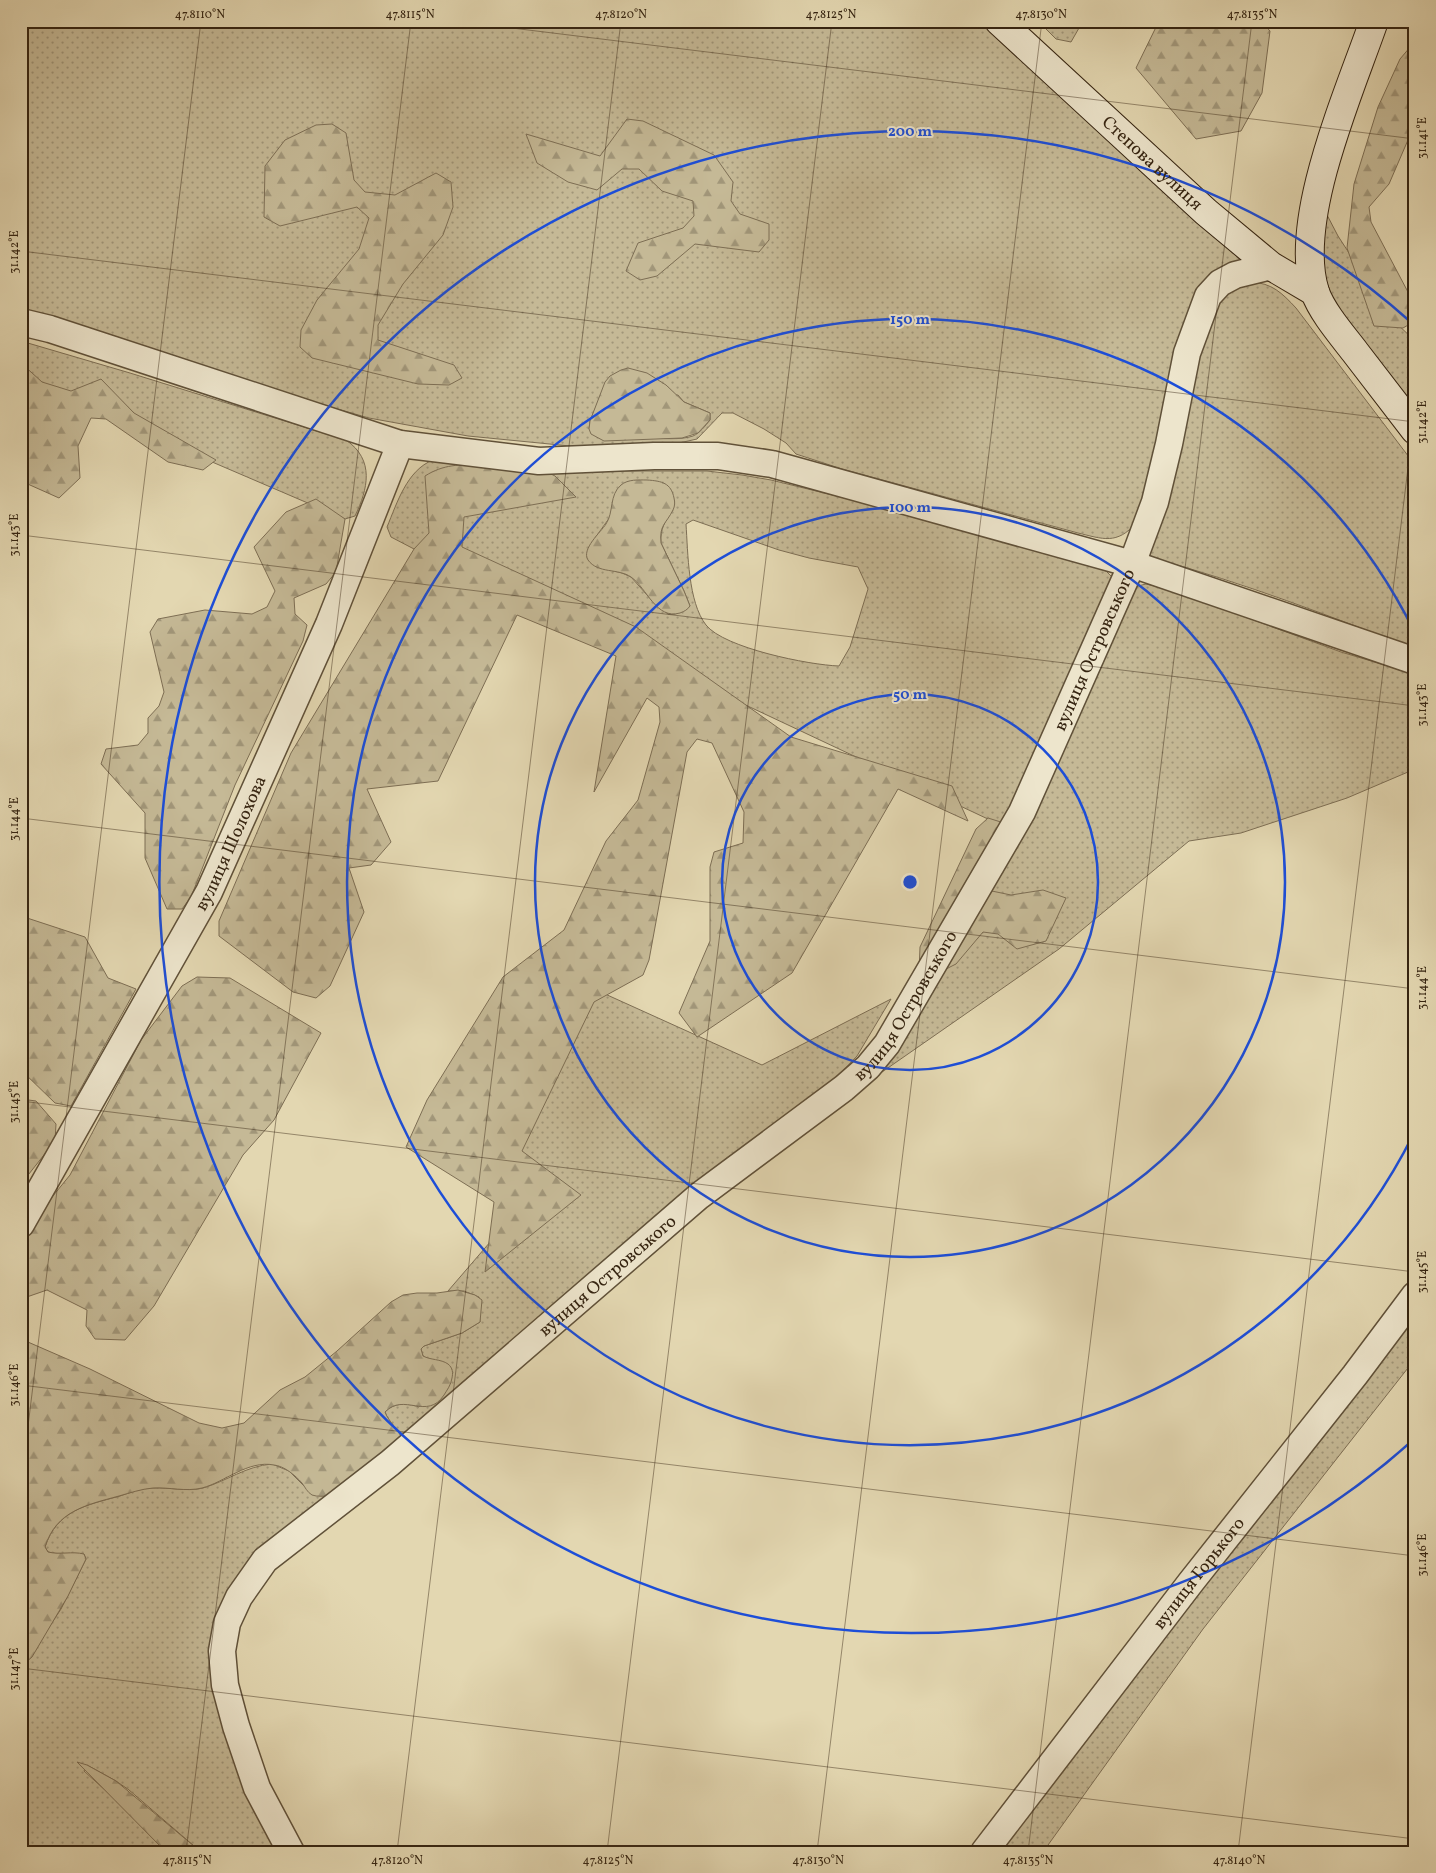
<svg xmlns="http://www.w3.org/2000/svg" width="1436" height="1873" viewBox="0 0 1436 1873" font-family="Vollkorn,serif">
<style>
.grass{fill:url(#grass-dots);stroke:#7d6e54;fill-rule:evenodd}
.forest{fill:url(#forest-firs);stroke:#7d6e54}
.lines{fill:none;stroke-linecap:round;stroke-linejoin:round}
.street-casing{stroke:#605139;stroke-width:29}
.secondary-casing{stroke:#352411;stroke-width:30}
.street{stroke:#ede5cc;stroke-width:26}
.secondary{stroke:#ede5cc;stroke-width:28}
.ticks{fill:none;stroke:#352411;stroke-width:1;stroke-opacity:0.45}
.ring{fill:none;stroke:#1d4ed8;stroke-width:2.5}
.labels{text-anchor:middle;stroke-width:4;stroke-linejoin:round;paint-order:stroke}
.street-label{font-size:18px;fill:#352411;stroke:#ede5cc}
.centre{fill:#1d4ed8;stroke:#ede5cc;stroke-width:2.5}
.ring-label{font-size:15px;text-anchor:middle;font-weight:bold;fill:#1d4ed8;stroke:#ede5cc;stroke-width:4;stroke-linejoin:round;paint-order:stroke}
.neatline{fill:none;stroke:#352411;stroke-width:2}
.ticks-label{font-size:12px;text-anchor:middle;fill:#352411}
</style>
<defs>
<pattern id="grass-dots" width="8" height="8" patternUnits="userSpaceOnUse" patternTransform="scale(1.25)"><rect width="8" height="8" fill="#c5b996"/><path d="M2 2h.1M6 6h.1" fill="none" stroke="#a19679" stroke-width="1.8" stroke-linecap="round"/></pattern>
<pattern id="forest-firs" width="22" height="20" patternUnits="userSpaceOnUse" patternTransform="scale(1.25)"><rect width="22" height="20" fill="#c5b996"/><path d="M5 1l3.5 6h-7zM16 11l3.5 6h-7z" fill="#a19679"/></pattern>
</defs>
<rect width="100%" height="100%" fill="#e3d7b1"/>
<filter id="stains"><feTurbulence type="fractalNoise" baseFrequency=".004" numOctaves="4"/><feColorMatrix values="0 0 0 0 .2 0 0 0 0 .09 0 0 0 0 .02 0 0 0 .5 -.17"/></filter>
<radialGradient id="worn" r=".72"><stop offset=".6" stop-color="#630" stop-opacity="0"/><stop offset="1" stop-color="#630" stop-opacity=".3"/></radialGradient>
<g class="grass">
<path d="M 21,21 L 984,21 L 1215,234 L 1243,263 L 1235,265 L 1156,456 L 1136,523 C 1117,545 1103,539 1078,533 L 842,469 L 796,454 L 786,443 L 764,429 L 733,413 L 722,413 L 697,439 L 679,443 L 570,446 L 468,436 L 369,418 L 288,395 L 21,312 ZM 678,395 L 684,402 L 710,413 L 710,420 C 705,426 700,433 693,436 C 670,444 614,432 589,429 L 590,421 L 600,397 Z"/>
<path d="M 1038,21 L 1087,21 L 1079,28 L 1071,42 L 1056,39 Z"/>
<path d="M 1326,213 L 1338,236 L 1392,319 L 1415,341 L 1415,410 L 1344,322 L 1326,290 L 1319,255 Z"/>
<path d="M 1251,282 C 1272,283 1282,293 1296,308 L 1415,465 L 1415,649 C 1330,616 1244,583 1156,559 L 1149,555 L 1202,330 L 1226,291 Z"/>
<path d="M 21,341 L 130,373 L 346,440 C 375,460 368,489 355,516 L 345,519 L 21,380 Z"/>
<path d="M 433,460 L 562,471 L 707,471 L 742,475 L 771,480 L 886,508 L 1098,567 L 1106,571 L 1114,579 L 1004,823 L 990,820 L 414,549 L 391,537 L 387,527 C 397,503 407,470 433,460 ZM 673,510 C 665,521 660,529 661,543 L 684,591 L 690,606 L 675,614 L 668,614 L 655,604 L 631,577 L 622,573 L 598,567 L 589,560 L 595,538 L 610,517 ZM 693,520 L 779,550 L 809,558 L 858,567 L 868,589 L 850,647 L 839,666 C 809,665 724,648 706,625 C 688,602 688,553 686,524 Z"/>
<path d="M 1146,584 L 1169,589 L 1341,652 L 1415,674 L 1415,769 L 1347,798 L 1241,833 L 1189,841 L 1059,949 L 872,1079 L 1134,587 Z"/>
<path d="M 594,989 L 762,1065 L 891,999 L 857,1056 L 826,1088 L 777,1121 L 713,1173 L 402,1439 C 398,1428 389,1423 385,1412 C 395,1402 407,1403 419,1407 L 452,1369 C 444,1360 432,1362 423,1356 L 421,1349 L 424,1346 L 462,1333 L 480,1322 L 479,1297 L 464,1291 L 448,1291 L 534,1191 L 509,1147 Z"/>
<path d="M 1415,1311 L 1415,1359 L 1203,1629 L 1043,1852 L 995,1852 Z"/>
<path d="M 272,1464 L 289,1471 L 304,1486 L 330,1496 L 216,1632 L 282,1852 L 201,1852 L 129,1790 L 116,1781 L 87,1765 L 84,1771 L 115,1799 L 166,1852 L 21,1852 L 21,1662 L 25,1663 L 61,1609 L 86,1559 L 84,1554 L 58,1554 L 48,1552 L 45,1547 C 57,1510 87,1505 120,1496 C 131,1492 142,1488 153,1488 C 170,1487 188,1492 203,1488 C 227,1481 246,1466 272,1464 Z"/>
</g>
<g class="forest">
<path d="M 1159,21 L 1261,21 L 1270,31 L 1262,93 L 1241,131 L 1196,139 L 1136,68 Z"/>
<path d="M 1411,46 L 1415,46 L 1414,126 L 1389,184 L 1369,207 L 1371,222 L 1408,292 L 1415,321 L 1403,328 L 1374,326 L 1347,248 L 1354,184 L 1378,107 L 1400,59 Z"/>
<path d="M 627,119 L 643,121 L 714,155 L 733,182 L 731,201 L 740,214 L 769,224 L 769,240 L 759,252 L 695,244 L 657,276 L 640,280 L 626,271 L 638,243 L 683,228 L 694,216 L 693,201 L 662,191 L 639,169 L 622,169 L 597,190 L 568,182 L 537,163 L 526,134 L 600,156 Z"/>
<path d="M 332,124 L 346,133 L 354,180 L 365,192 L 395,195 L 436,173 L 451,182 L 453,207 L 443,235 L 403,284 L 378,325 L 378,340 L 454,365 L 462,378 L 449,385 L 418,384 L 312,358 L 300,347 L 301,330 L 317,300 L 359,249 L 369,218 L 357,207 L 280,226 L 264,217 L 265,166 L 285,140 L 316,125 Z"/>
<path d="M 21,363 L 42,382 L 71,391 L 101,379 L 134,413 L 216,460 L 203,470 L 168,462 L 106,419 L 91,418 L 78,446 L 80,478 L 59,498 L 21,481 Z"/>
<path d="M 628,368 L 647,373 L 666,385 L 684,402 L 710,413 L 710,420 L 698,433 L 682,438 L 604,441 L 591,434 L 589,429 L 590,421 L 605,382 L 610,376 L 621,370 Z"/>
<path d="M 481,464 L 541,469 L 555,476 L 576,497 L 464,517 L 462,547 L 636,627 L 791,737 L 952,786 L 968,821 L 898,789 L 792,973 L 697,1037 L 679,1013 L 710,941 L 710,867 L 714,852 L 743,843 L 744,812 L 712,743 L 697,739 L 687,752 L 649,960 L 643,975 L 594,1002 L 522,1151 L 581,1195 L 485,1272 L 494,1202 L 406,1147 L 427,1100 L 503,977 L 564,930 L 606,841 L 638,800 L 660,722 L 659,707 L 647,698 L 594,792 L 616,656 L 517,615 L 438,781 L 367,789 L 391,842 L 371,865 L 349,868 L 364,912 L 330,986 L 316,998 L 293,992 L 219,936 L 219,921 L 291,753 L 414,549 L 429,533 L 425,476 C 444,464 459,465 481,464 Z"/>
<path d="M 647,480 C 662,481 671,483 674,498 C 675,502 675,506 673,510 C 666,524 659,525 661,543 L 684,591 L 690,606 C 687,610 685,611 680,613 C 656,620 647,588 631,577 C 618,568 598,574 588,560 C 581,549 601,532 606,524 C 614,512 609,495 621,485 C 628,479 639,480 647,480 Z"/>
<path d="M 316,499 L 345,519 L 336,572 L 326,584 L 294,598 L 295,614 L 307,625 L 303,641 L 235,785 L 191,897 L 182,909 L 167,909 L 145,858 L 145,813 L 101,764 L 106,749 L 138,745 L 148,733 L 148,718 L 159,706 L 164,692 L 150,632 L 158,619 L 205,610 L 252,614 L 267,607 L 275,591 L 254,547 L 286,512 Z"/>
<path d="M 988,818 L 1004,823 L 987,890 L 1011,895 L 1043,890 L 1066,898 L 1046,941 L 1017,949 L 998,934 L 983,932 L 956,964 L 934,975 L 919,972 L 920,947 L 976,829 Z"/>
<path d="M 21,916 L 85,937 L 108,978 L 136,989 L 71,1106 L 55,1103 L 21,1070 L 21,997 L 29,982 L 21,971 Z"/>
<path d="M 197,977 L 230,978 L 321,1033 L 274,1120 L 243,1155 L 154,1306 L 125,1340 L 95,1339 L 86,1326 L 87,1310 L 47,1290 L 21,1299 L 21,1239 L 26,1229 L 70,1175 L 141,1040 L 182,986 Z"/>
<path d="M 21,1099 L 36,1101 L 56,1124 L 55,1141 L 21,1184 Z"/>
<path d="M 458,1290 L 475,1295 L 482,1300 L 480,1322 L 462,1333 L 424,1346 L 421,1349 L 423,1356 C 430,1360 441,1359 448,1364 C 453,1368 453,1373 452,1378 C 451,1385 447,1390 444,1395 C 427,1421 404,1392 385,1412 C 389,1423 398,1428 402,1439 L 330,1496 C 325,1496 317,1497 312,1495 C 307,1492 305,1487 302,1483 C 295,1475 284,1466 274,1465 C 248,1460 225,1482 202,1488 C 186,1492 169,1487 153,1488 C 141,1489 130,1493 119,1496 C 86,1505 56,1511 45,1547 L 48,1552 C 60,1555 72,1551 84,1554 L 86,1559 L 68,1596 L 32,1657 L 25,1663 L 21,1662 L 21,1339 L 90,1369 L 199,1423 L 222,1428 L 244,1423 L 280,1390 L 305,1377 L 337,1351 L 391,1302 L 403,1295 L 417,1293 L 437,1293 Z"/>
<path d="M 77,1762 L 87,1765 L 116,1781 L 201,1852 L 166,1852 Z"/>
</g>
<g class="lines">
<defs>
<g id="street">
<path d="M 21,322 L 50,329 L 400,444 L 539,461 L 654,456 L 718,456 L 772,464 L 1132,564 L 1415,661"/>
<path id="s1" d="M 21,1224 L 209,892 L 329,624 L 400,444"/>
<path id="s2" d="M 291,1852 L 257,1788 L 236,1726 L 225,1685 L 222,1651 L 227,1623 L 239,1597 L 265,1560 L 390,1463 L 699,1196 L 844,1088 L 868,1067 L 887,1044 L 1022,812 L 1132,564 L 1155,502 L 1169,444 L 1187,353 L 1208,296 L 1220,283 L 1235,275 L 1271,266"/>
<path id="s3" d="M 984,1852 L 1191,1582 L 1355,1375 L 1415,1295"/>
</g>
<g id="secondary">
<path id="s4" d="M 999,21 L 1206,212 L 1271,266 L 1315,292"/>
<path d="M 1374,21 C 1350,91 1292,220 1315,292 C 1322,312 1342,335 1355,352 C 1375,378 1395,404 1415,430"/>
</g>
</defs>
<use href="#street" class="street-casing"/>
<use href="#secondary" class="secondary-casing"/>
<use href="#street" class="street"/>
<use href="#secondary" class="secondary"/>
</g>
<path class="ticks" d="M 455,21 L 1415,139M 21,251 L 1415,422M 21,535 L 1415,706M 21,818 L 1415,989M 21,1101 L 1415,1272M 21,1385 L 1415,1556M 21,1483 L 201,21M 21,1668 L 1415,1839M 186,1852 L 411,21M 397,1852 L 621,21M 607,1852 L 832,21M 817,1852 L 1042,21M 1028,1852 L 1252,21M 1238,1852 L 1415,411"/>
<g class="ring">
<circle cx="910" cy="882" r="188"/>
<circle cx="910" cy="882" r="375"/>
<path d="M1414 1133A563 563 0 1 1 1414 631"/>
<path d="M1413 1440A751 751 0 1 1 1413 324"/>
</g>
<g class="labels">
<g class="street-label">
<text dy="6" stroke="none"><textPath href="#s4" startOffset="209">Степова вулиця</textPath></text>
<text dy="6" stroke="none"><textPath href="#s2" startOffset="1572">вулиця Островського</textPath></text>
<text dy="6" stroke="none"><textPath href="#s1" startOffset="435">вулиця Шолохова</textPath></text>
<text dy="6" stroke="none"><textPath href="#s2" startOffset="1168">вулиця Островського</textPath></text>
<text dy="6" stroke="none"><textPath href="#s2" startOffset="762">вулиця Островського</textPath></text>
<text dy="6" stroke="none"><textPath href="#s3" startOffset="352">вулиця Горького</textPath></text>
</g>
</g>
<circle cx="910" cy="882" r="8" class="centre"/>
<g class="ring-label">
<text x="910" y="136">200 m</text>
<text x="910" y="324">150 m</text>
<text x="910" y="512">100 m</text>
<text x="910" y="699">50 m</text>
</g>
<rect width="1436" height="1873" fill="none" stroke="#e3d7b1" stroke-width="55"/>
<rect x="28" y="28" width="1380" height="1818" class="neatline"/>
<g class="ticks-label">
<text x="200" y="18">47.8110°N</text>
<text x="410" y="18">47.8115°N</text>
<text x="621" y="18">47.8120°N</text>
<text x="831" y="18">47.8125°N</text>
<text x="1041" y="18">47.8130°N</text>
<text x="1252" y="18">47.8135°N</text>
<text transform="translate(1422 138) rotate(-90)" y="4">31.141°E</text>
<text transform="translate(14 252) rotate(-90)" y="4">31.142°E</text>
<text transform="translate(1422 422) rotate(-90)" y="4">31.142°E</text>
<text transform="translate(14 535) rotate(-90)" y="4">31.143°E</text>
<text transform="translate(1422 705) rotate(-90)" y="4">31.143°E</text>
<text transform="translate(14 819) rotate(-90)" y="4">31.144°E</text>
<text transform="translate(1422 988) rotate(-90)" y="4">31.144°E</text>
<text transform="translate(14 1102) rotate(-90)" y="4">31.145°E</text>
<text transform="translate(1422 1272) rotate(-90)" y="4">31.145°E</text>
<text transform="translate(14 1385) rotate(-90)" y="4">31.146°E</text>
<text transform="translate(1422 1555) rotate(-90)" y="4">31.146°E</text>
<text transform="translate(14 1669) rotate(-90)" y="4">31.147°E</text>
<text x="187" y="1864">47.8115°N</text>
<text x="397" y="1864">47.8120°N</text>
<text x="608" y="1864">47.8125°N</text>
<text x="818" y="1864">47.8130°N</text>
<text x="1028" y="1864">47.8135°N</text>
<text x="1239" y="1864">47.8140°N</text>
</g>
<rect width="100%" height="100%" filter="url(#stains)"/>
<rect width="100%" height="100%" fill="url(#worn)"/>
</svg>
